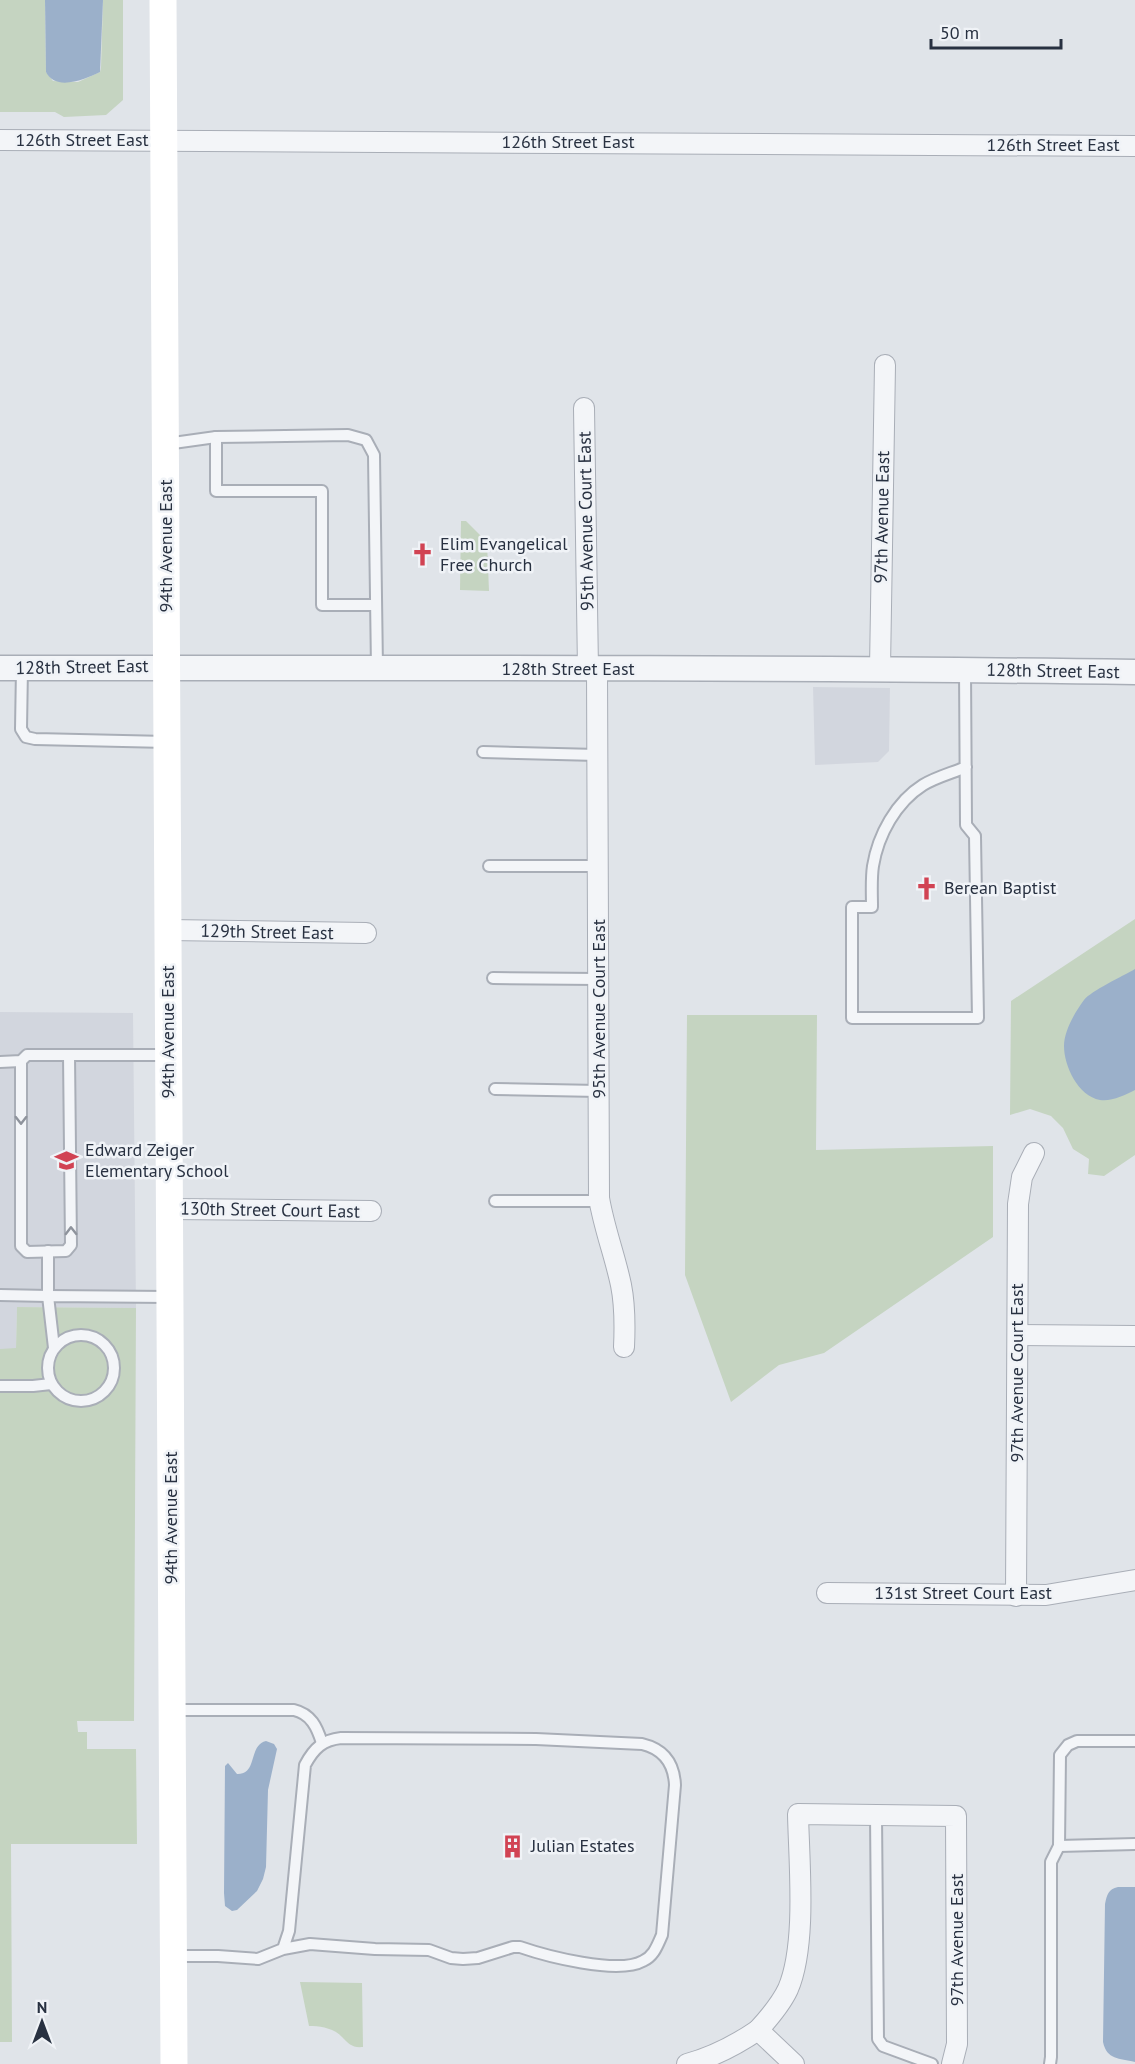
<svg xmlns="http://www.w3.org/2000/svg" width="1135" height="2064" viewBox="0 0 1135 2064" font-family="'PT Sans',sans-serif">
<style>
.built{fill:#d2d6de}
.green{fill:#c5d4c1}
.water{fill:#9bb0ca}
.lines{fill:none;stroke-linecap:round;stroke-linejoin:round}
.service-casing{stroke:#a9aeb7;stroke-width:14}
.minor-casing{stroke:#a9aeb7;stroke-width:22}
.tertiary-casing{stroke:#a9aeb7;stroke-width:27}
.service{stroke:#f3f5f8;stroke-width:10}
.minor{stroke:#f3f5f8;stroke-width:20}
.tertiary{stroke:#f3f5f8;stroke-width:24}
.secondary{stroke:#fff;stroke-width:27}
.oneway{stroke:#8e939c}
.labels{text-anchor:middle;stroke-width:5;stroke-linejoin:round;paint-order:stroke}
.street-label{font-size:18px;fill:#283141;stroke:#f0f3f7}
.poi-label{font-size:18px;fill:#283141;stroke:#f0f3f7;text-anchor:start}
</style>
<rect width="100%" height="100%" fill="#e0e4e9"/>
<g class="built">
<path d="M 813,687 L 890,688 L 889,751 L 878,762 L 815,765 Z"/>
<path d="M 0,1012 L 133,1013 L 136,1308 L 17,1307 L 16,1349 L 0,1349 Z"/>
</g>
<g class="green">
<path d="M 0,0 L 45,0 L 46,72 L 53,81 L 78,82 L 100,72 L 101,68 L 103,0 L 123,0 L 123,100 L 106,115 L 64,117 L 55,112 L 0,112 Z"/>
<path d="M 461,521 L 466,521 L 487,542 L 489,591 L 460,590 Z"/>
<path d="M 1135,919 L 1135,1155 L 1104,1176 L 1088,1174 L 1089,1159 L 1073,1149 L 1063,1128 L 1051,1116 L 1030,1109 L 1010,1115 L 1011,1001 Z"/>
<path d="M 687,1015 L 817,1015 L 816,1150 L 993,1146 L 993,1237 L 824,1353 L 779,1365 L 731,1402 L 685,1275 Z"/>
<path d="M 17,1307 L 136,1308 L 134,1721 L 77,1721 L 78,1732 L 87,1732 L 87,1749 L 136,1749 L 137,1844 L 11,1844 L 12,2042 L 0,2042 L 0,1349 L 16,1348 Z"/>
<path d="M 300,1982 L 362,1983 L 363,2047 C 352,2048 349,2044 342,2037 C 334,2028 320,2026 309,2026 Z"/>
</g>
<g class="water">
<path d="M 45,0 L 103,0 L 100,72 C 85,79 56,92 46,72 Z"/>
<path d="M 1135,969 L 1135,1090 C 1125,1095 1111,1102 1100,1100 C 1078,1096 1064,1066 1064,1046 C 1064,1031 1075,1012 1084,1000 C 1091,991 1123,976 1135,969 Z"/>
<path d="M 266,1741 L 274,1744 L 277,1749 L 268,1790 L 266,1867 L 263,1879 L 257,1891 L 237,1910 L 232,1911 L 225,1906 L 224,1893 L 225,1766 L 228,1763 L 237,1774 C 258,1775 248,1745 266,1741 Z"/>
<path d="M 1118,1887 L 1135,1887 L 1135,2062 C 1119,2058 1107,2060 1103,2042 L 1105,1904 C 1107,1895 1108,1889 1118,1887 Z"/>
</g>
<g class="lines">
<defs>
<g id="service">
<path d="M 216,437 L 216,491 L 322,491 L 322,605 L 376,605"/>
<path d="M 166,444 L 216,437 L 348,435 L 366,440 L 374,455 L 377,668"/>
<path d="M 22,668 L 21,729 L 26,737 L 35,739 L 167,742"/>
<path d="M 965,670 L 966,825 L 975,836 L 978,1018 L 852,1018 L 852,907 L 872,907 C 872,894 871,879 873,866 C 878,835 896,802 923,785 C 936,777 952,773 966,767"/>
<path d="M 483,752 L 597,755"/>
<path d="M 489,866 L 598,866"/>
<path d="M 493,978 L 598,979"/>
<path d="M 21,1061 L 21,1246 L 27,1252 L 66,1251 L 71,1245 L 69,1055"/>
<path d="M 0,1062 L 21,1061 L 27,1055 L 168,1055"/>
<path d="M 495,1089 L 599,1091"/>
<path d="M 495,1201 L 600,1201"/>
<path d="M 0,1295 L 48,1296 L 48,1251"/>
<circle cx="81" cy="1368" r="33"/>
<path d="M 54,1348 L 48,1296 L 169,1297"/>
<path d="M 0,1386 L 33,1386 L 51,1384"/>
<path d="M 172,1710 L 294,1710 C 311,1714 317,1727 322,1743"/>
<path d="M 876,1815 L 878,2039 L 883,2046 L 932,2064"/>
<path d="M 1059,1846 L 1135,1844"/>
<path d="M 173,1956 L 218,1956 L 258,1959 L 283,1949 L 310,1944 L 375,1949 L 429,1950 L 451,1958 L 463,1959 L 478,1958 L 513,1947 L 520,1947 C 546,1956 618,1975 643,1961 C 654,1956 657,1946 662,1935 L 675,1785 C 674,1763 663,1749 642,1744 L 536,1739 L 341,1738 C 323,1740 314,1748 305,1765 L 289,1931 L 283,1949"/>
<path d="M 1050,2064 L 1051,2057 L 1051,1862 L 1059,1846 L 1060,1755 L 1068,1745 L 1077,1741 L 1135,1741"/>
</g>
<g id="minor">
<path d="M 0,140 L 1135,146"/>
<path d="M 584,408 L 588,669"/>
<path d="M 880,668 L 885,365"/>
<path d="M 597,669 L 599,1198 C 604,1228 615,1256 621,1285 C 625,1305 625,1326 624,1347"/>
<path d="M 168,930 L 366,933"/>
<path d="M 169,1209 L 371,1211"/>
<path d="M 1018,1335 L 1135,1336"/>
<path d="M 827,1593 L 1046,1595 L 1135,1580"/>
<path d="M 1016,1596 L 1018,1204 L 1022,1177 L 1034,1153"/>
<path d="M 687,2064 C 713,2057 736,2045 758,2030"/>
<path d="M 794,2064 L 758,2030 C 769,2018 781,2004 788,1989 C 807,1945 799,1863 798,1814 L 956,1816 L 957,2044 L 952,2064"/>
</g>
<path id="tertiary" d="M 0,668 C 378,668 757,667 1135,672"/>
</defs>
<use href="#service" class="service-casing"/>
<use href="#minor" class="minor-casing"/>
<use href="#tertiary" class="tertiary-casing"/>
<use href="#service" class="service"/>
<use href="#minor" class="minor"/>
<use href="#tertiary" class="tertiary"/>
<path class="secondary" d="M 163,0 L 174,2064"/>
</g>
<defs><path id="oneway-chevron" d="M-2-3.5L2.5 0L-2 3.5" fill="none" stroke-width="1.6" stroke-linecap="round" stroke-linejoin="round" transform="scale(1.5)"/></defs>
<g class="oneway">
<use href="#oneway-chevron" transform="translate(21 1120) rotate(90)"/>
<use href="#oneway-chevron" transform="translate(71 1231) rotate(-91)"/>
</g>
<defs>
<symbol id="church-bare" viewBox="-9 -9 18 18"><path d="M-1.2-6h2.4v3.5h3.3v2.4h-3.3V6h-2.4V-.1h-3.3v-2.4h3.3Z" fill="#d14353" stroke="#f0f3f7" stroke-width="2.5" paint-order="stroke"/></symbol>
<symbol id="school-bare" viewBox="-9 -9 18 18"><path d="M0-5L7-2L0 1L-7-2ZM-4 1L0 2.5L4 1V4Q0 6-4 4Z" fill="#d14353" stroke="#f0f3f7" stroke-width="2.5" paint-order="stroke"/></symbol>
<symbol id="building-bare" viewBox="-9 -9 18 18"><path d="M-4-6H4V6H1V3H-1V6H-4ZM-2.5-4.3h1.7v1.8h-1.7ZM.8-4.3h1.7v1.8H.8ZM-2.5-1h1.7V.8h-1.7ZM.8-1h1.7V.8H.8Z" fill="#d14353" stroke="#f0f3f7" stroke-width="2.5" paint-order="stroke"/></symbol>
</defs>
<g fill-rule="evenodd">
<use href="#church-bare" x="406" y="538" width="33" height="33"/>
<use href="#church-bare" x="910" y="872" width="33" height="33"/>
<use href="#school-bare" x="50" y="1144" width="33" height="33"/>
<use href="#building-bare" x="496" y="1830" width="33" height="33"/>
</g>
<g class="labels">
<g class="street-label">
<text x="82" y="146">126th Street East</text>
<text x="568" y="148">126th Street East</text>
<text x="1053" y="151">126th Street East</text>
<text transform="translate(882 517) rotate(-89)" y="6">97th Avenue East</text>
<text transform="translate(586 521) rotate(-91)" y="6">95th Avenue Court East</text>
<text transform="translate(166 546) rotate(-90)" y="6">94th Avenue East</text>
<text transform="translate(82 667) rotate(-1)" y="6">128th Street East</text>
<text x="568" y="675">128th Street East</text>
<text transform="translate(1053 671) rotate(1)" y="6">128th Street East</text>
<text transform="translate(267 932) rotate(1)" y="6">129th Street East</text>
<text transform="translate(599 1009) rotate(-90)" y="6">95th Avenue Court East</text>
<text transform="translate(168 1032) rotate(-90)" y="6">94th Avenue East</text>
<text transform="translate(270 1210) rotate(1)" y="6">130th Street Court East</text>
<text transform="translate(1017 1373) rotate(-90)" y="6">97th Avenue Court East</text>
<text transform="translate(171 1518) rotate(-90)" y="6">94th Avenue East</text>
<text x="963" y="1599">131st Street Court East</text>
<text transform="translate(957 1940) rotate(-90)" y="6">97th Avenue East</text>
</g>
<g class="poi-label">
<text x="440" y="550">Elim Evangelical<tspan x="440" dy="21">Free Church</tspan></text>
<text x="944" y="894">Berean Baptist</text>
<text x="85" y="1156">Edward Zeiger<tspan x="85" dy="21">Elementary School</tspan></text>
<text x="531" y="1852">Julian Estates</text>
</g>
</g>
<g transform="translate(42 2022)" stroke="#f0f3f7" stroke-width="4.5" paint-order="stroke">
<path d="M0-4.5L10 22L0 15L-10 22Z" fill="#283141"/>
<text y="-9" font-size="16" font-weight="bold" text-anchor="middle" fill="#283141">N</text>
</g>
<path d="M931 39v9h130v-9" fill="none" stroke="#283141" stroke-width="3"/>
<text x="940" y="39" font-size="18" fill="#283141" stroke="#f0f3f7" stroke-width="4.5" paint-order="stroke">50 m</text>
</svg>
